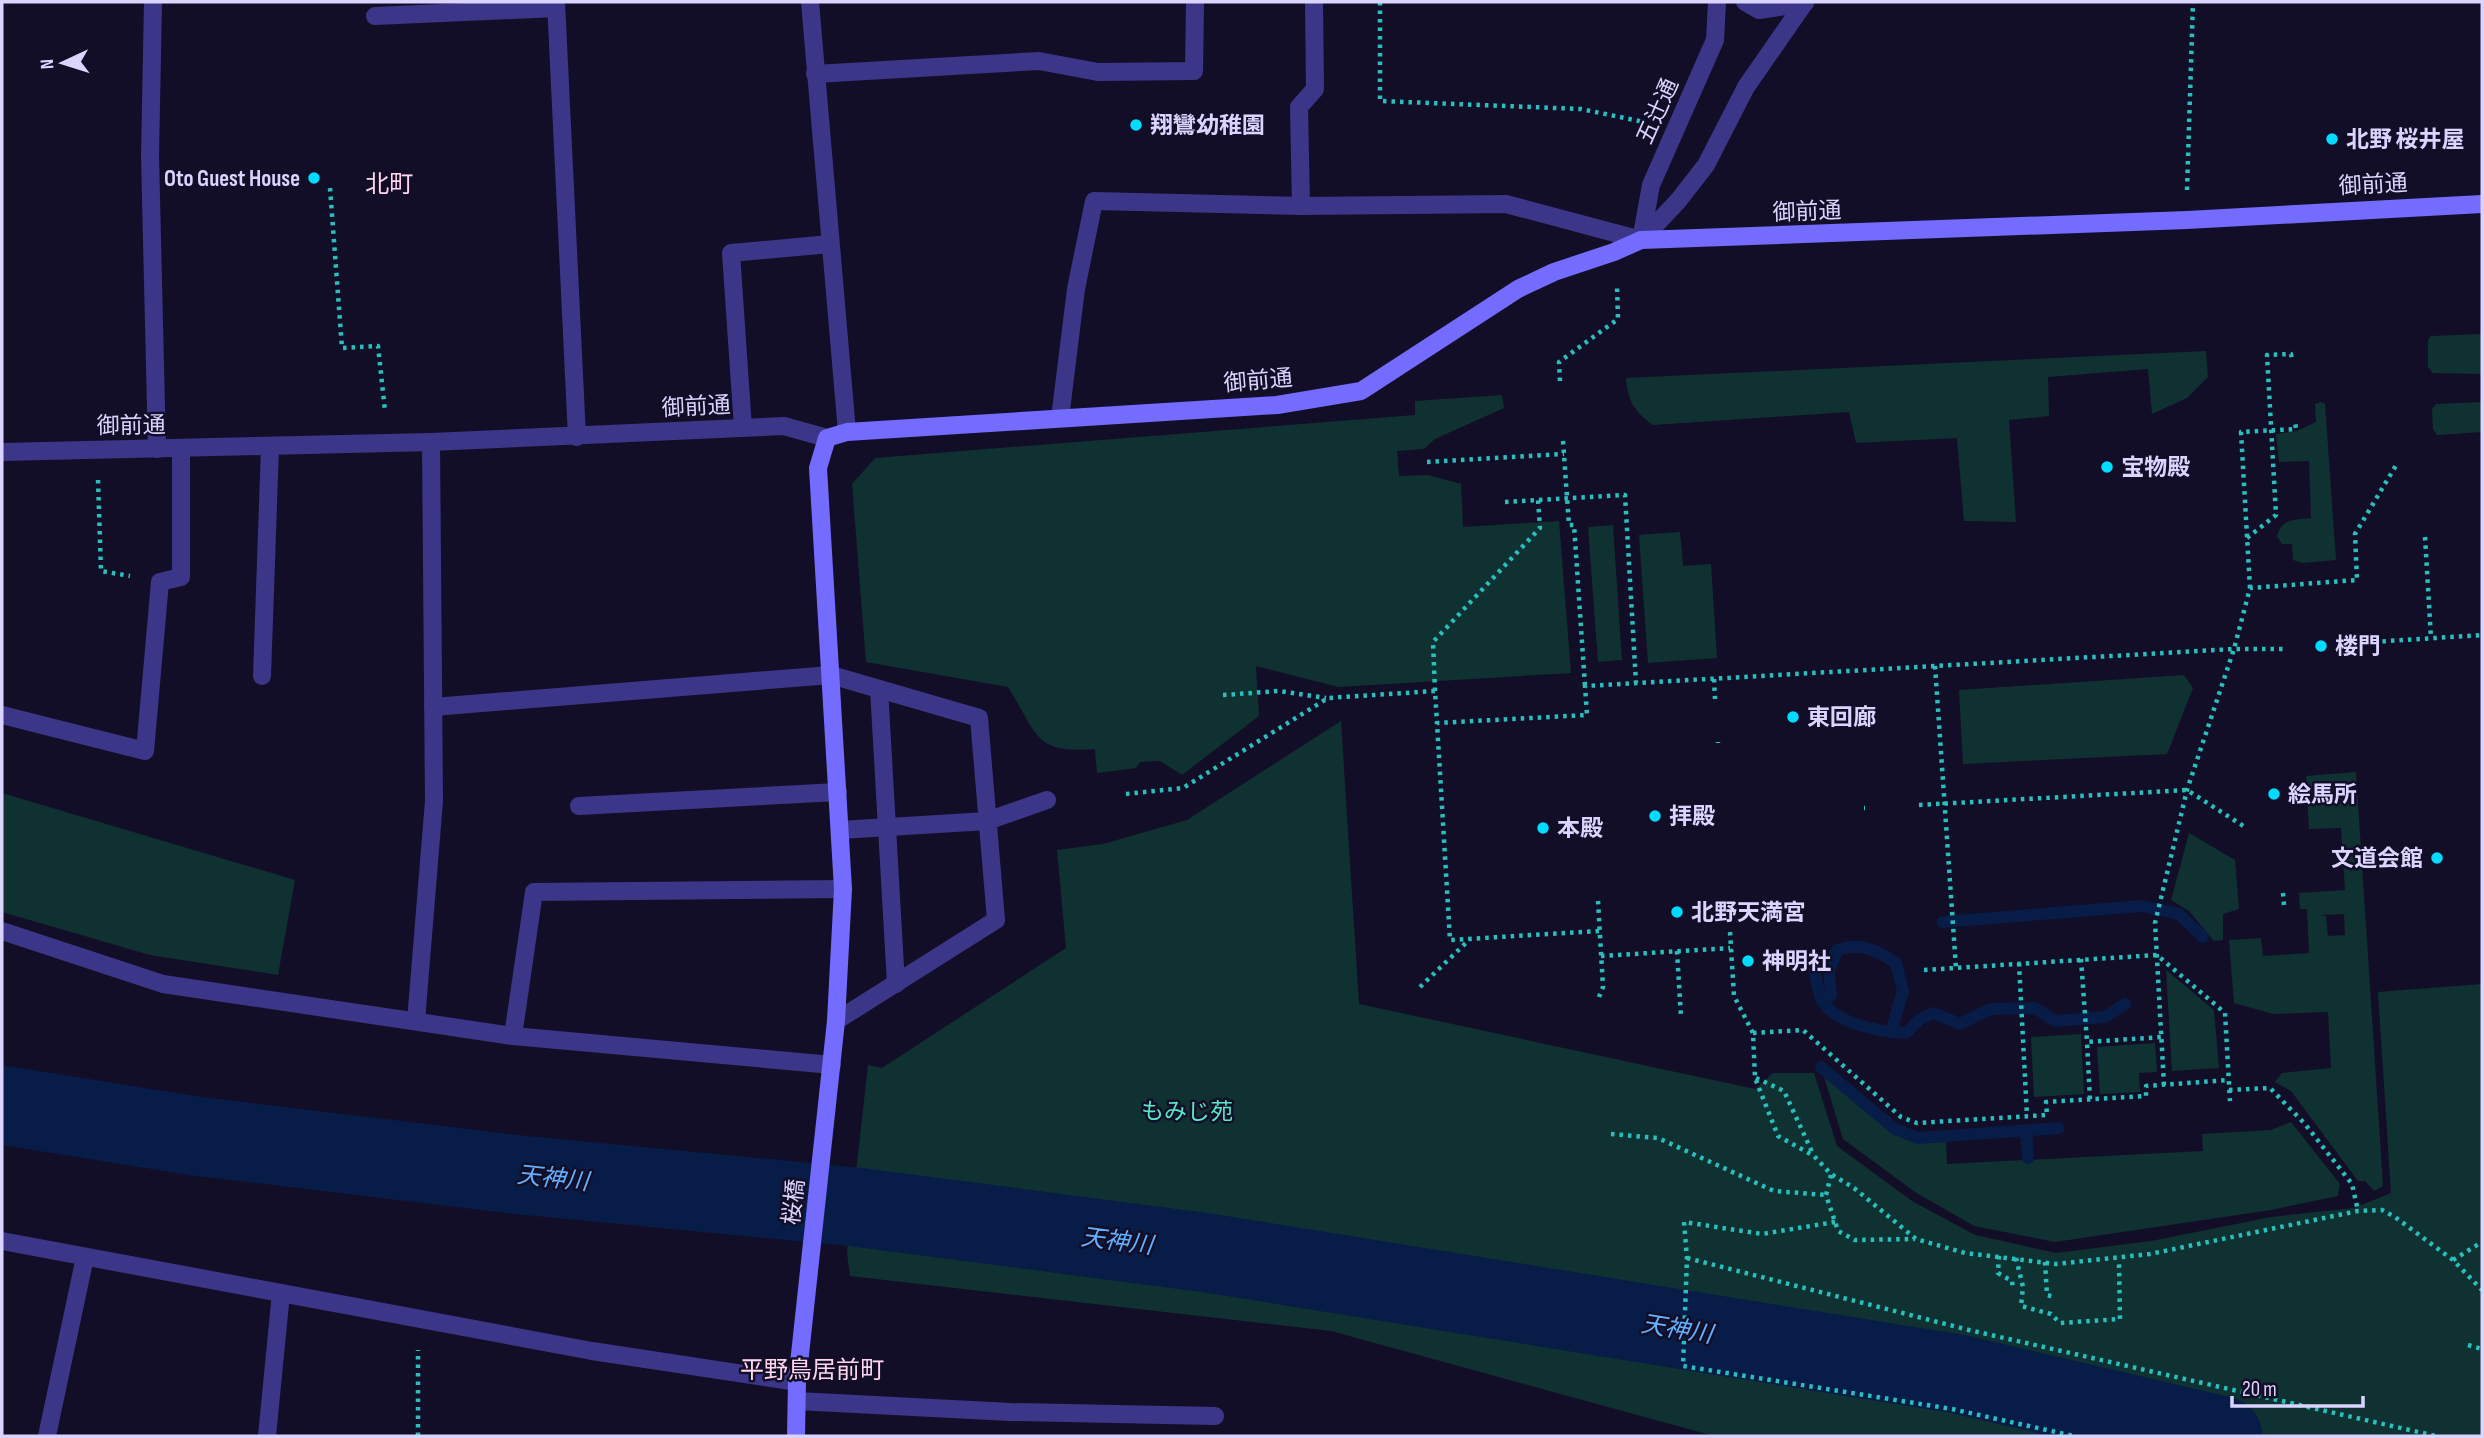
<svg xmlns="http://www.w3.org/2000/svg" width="2484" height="1438" viewBox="0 0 2484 1438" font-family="'Sofia Sans Condensed','Noto Sans JP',sans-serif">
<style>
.green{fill:#103131;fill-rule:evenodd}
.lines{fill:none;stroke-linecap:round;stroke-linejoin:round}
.stream{stroke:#071c47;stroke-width:12}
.river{stroke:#071c47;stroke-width:79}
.path{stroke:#28bfbc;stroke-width:4.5;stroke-dasharray:3.5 5;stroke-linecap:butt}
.lane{stroke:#3c3689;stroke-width:18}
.street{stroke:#3c3689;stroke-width:18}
.secondary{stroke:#746bff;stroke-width:18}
.poi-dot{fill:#00dbff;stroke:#130e27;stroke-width:2.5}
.labels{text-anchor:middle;stroke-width:5;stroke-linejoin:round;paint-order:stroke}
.street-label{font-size:23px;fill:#dad4ff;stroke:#130e27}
.poi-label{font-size:23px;font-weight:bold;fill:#dad4ff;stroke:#130e27;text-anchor:start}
.park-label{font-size:23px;fill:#58e7c9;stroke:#130e27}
.neighbourhood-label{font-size:24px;fill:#ffd6ee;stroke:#130e27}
.water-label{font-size:24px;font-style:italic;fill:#62b0ff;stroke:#130e27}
</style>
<rect width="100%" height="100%" fill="#130e27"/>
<g class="green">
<path d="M 2482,334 L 2482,374 L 2433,373 L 2428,367 L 2428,340 L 2431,336 Z"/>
<path d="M 2206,351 L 2208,377 L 2187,398 L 2152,414 L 2148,369 L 2048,377 L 2049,416 L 2009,420 L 2016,522 L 1964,521 L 1957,438 L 1856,443 L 1849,412 L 1653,425 C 1634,411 1628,401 1626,378 Z"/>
<path d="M 1502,395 L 1504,408 L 1435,439 L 1424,449 L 1397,451 L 1399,476 L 1428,475 L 1461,484 L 1463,527 L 1559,521 L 1571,673 L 1338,687 L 1256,666 L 1259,716 L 1182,775 L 1160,761 L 1140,762 L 1136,768 L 1097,773 L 1095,749 C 1033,754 1038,734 1008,687 L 866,662 L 852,484 L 875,458 L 1415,415 L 1415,401 Z"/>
<path d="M 2321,402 L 2325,404 L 2336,560 L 2302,563 L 2293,560 L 2292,544 L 2282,544 L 2277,537 C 2281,518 2295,520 2311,518 L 2309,461 L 2279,462 L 2276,434 L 2297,431 L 2316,422 L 2315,404 Z"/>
<path d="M 2482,402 L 2482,432 L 2437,435 L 2433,429 L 2432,409 L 2436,404 Z"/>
<path d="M 1613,525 L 1622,660 L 1598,662 L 1588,527 Z"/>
<path d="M 1680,532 L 1683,566 L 1711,564 L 1717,658 L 1648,663 L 1639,535 Z"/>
<path d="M 2184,675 L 2193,688 L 2167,754 L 1963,764 L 1959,690 Z"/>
<path d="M 1341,721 L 1359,1004 L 1755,1089 L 1773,1073 L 1814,1073 L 1837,1146 L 1912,1201 L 1975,1235 L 2056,1253 L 2151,1241 L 2271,1217 L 2354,1208 L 2391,1193 L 2378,992 L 2482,984 L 2482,1436 L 1714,1436 L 1331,1331 L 850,1276 L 847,1253 L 868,1065 L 882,1068 L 1066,948 L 1057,850 L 1103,844 L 1187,820 Z"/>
<path d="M 2356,772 L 2383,1186 L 2374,1191 L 2365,1181 L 2358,1181 L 2291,1091 L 2275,1082 L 2282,1073 L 2331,1068 L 2328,1012 L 2273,1014 L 2234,1003 L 2229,940 L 2261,938 L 2263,956 L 2309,953 L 2307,909 L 2300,909 L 2299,893 L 2345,890 L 2341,828 L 2309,829 L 2306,776 ZM 2344,914 L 2345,935 L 2328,936 L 2326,916 L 2321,915 Z"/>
<path d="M 2,793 L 295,880 L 278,975 L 150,955 L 2,912 Z"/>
<path d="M 2189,833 L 2235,860 L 2239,909 L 2223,914 L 2223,940 L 2214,941 L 2189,911 L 2171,900 Z"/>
<path d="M 2166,970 L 2214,1010 L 2219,1068 L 2172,1071 Z"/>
<path d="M 2081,1034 L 2084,1094 L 2034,1097 L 2031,1037 Z"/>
<path d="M 2155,1043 L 2157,1072 L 2139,1073 L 2140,1092 L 2100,1094 L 2097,1047 Z"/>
<path d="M 1822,1070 L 1892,1132 L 1918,1141 L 1946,1139 L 1947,1164 L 2203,1151 L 2202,1134 L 2271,1130 L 2291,1122 L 2340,1184 L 2338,1196 L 2271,1210 L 2055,1242 L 1974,1226 L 1915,1192 L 1843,1139 Z"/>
</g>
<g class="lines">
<g class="stream">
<path d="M 1943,922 L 2142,906 L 2179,914 L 2203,937"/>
<path d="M 1813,965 C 1816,975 1817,988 1821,998 C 1833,1024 1880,1032 1906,1033 L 1919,1020 L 1933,1013 L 1960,1024 L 1990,1009 L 2035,1008 L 2055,1021 L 2105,1017 L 2125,1004"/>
<path d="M 1822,1000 L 1831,995 L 1829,972 L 1837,950 C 1860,942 1877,950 1896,963 L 1903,991 L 1891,1032"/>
<path d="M 1821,1067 L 1895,1129 L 1918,1138 L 2059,1128"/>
<path d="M 2026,1131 L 2028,1158"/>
</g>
<path class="river" d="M 2,1105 L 195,1136 L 521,1175 L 856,1207 L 1208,1253 L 1958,1374 L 2223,1436"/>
<g class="path">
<path d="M 1380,2 L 1380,101 L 1581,109 L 1644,122"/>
<path d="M 330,188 L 342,348 L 378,346 L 385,411"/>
<path d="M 2187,190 L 2193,2"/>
<path d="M 1560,381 L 1559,362 L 1618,319 L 1617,285"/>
<path d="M 1563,441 L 1569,525 L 1574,525 L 1585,686"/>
<path d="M 1427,462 L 1564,454"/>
<path d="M 98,480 L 101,571 L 130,576"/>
<path d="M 1505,502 L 1625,495 L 1636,683"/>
<path d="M 2425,537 L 2431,638"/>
<path d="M 2247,538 L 2276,515 L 2267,355 L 2291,354 L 2292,359"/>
<path d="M 2250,588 L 2241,432 L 2296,429 L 2295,421"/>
<path d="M 2357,643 L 2482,635"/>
<path d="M 1935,666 L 1956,968"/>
<path d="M 1714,679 L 1715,699"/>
<path d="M 1435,691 L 1433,642 L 1540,528 L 1538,500"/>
<path d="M 1223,695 L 1279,691 L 1326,698"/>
<path d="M 1718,742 L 1718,743"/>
<path d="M 1126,794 L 1183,788 L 1328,698 L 1435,691 L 1437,723"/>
<path d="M 1919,805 L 2187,790 L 2245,827"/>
<path d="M 1864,808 L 1865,808"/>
<path d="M 2283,893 L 2284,905"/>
<path d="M 1598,901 L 1603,987 L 1599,997"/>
<path d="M 1599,931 L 1450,940 L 1437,723 L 1587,715 L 1585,686 L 2234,649 L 2284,649"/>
<path d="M 1730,932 L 1734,996 L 1753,1033 L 1755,1078 L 1778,1136 L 1814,1156 L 1831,1174 L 1854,1188 L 1916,1239 L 1965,1253 L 2056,1264 L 2150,1254 L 2358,1211 L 2382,1210 L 2395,1217 L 2453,1260 L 2482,1290"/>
<path d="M 1677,951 L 1681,1017"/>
<path d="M 1601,956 L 1730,948"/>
<path d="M 2081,959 L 2087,1042"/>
<path d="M 2019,963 L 2027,1116"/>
<path d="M 1924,970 L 2157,955 L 2225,1013 L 2230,1101"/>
<path d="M 1420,987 L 1470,939"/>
<path d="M 1753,1033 L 1803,1030 L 1901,1117 L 1917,1123 L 2047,1115 L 2046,1102 L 2146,1096 L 2146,1086 L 2229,1080"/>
<path d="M 1756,1078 L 1784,1091 L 1813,1154"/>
<path d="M 2164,1085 L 2155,923 L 2187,790 L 2234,649 L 2250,588 L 2357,580 L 2355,534 L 2398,462"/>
<path d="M 2229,1090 L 2270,1088 L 2305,1124 L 2352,1184 L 2358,1211"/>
<path d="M 2090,1099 L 2087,1042 L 2162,1037"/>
<path d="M 1611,1134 L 1658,1138 L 1774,1191 L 1826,1195"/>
<path d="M 1831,1175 L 1826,1195 L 1838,1231 L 1855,1240 L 1915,1239"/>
<path d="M 1835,1222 L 1762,1234 L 1684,1222 L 1687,1258 L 1683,1366 L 1952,1409 L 2074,1436"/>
<path d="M 1999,1256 L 1998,1273 L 2012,1281 L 2013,1289"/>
<path d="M 1687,1258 L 1969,1330 L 2436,1436"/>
<path d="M 2016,1258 L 2023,1287 L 2021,1306 L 2051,1314 L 2060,1323 L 2120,1319 L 2119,1262"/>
<path d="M 2453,1260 L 2482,1242"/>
<path d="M 2045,1262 L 2047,1295 L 2054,1297"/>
<path d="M 2468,1345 L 2482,1349"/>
<path d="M 418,1436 L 418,1350"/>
</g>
<g class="lane">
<path d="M 153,2 L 150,156 L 157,449"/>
<path d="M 556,2 L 577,437"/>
<path d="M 375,16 L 556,8"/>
<path d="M 815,74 L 1039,61 L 1098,72 L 1194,71 L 1195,2"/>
<path d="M 1301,206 L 1299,107 L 1315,89 L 1314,2"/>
<path d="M 743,428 L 731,253 L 830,244"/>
<path d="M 262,676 L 270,447"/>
<path d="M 879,689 L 896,984"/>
<path d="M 433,707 L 831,675 L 979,718 L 996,920 L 836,1021"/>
<path d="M 2,715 L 145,751 L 160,582 L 181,577 L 181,449"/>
<path d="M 579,806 L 838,792"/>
<path d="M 840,830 L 987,821 L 1047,800"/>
<path d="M 513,1036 L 534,892 L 843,889"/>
<path d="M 47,1436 L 85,1257"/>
<path d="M 267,1436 L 281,1293"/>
</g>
<g class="street">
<path d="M 810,2 L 847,432"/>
<path d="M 1745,2 L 1759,10 L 1805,3"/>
<path d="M 1641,240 L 1678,201 L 1706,165 L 1746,87 L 1805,2"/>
<path d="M 1641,240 L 1651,185 L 1715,40 L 1717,2"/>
<path d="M 1060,418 L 1076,289 L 1094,201 L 1301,206 L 1506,204 L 1641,240"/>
<path d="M 2,452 L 431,442 L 784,426 L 827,438"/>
<path d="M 2,931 L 163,984 L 513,1036 L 832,1065"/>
<path d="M 416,1021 L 434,801 L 431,442"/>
<path d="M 2,1241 L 592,1351 L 797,1382"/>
<path d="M 797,1401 L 1010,1412 L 1215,1416"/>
</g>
<path class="secondary" d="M 796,1436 L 797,1382 L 836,1021 L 843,889 L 818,468 L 827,438 L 847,432 L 1277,405 L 1361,391 L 1518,289 L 1554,272 L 1614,252 L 1641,240 L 2187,220 L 2482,204"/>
</g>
<g class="poi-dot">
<circle cx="1136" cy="125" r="7"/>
<circle cx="2332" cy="139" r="7"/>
<circle cx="314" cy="178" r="7"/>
<circle cx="2107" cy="467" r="7"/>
<circle cx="2321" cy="646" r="7"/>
<circle cx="1793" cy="717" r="7"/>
<circle cx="2274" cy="794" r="7"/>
<circle cx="1655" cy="816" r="7"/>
<circle cx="1543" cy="828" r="7"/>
<circle cx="2437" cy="858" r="7"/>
<circle cx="1677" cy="912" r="7"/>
<circle cx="1748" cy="961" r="7"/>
</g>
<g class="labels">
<g class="street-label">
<text transform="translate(1657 111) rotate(-66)" y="8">五辻通</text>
<text transform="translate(2373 184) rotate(-3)" y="8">御前通</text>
<text transform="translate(1807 211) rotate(-2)" y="8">御前通</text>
<text transform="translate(1258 380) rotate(-5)" y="8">御前通</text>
<text transform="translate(696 406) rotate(-3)" y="8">御前通</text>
<text transform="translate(131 425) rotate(-1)" y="8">御前通</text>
<text transform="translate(793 1202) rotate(-83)" y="8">桜橋</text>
</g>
<g class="poi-label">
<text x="1150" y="133">翔鸞幼稚園</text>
<text x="2346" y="147">北野 桜井屋</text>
<text x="300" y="186" text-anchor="end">Oto Guest House</text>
<text x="2121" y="475">宝物殿</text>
<text x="2335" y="654">楼門</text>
<text x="1807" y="725">東回廊</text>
<text x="2288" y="802">絵馬所</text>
<text x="1669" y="824">拝殿</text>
<text x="1557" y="836">本殿</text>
<text x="2423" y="866" text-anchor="end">文道会館</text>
<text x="1691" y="920">北野天満宮</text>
<text x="1762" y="969">神明社</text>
</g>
<g class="park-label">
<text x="1187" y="1119">もみじ苑</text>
</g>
<g class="neighbourhood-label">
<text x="389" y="192">北町</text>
<text x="812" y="1378">平野鳥居前町</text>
</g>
<g class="water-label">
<text transform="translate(553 1178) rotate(6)" y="8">天神川</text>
<text transform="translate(1117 1241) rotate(7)" y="8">天神川</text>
<text transform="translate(1677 1329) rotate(9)" y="8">天神川</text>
</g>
</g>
<rect width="2484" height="1438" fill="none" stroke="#dad4ff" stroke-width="7"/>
<g transform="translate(63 63) rotate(266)" stroke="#130e27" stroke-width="5" paint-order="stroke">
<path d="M0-5L12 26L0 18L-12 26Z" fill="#dad4ff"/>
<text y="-10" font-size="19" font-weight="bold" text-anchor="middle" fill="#dad4ff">N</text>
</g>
<path d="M2232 1396v10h131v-10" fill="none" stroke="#dad4ff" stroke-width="3.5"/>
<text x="2242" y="1396" font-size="21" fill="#dad4ff" stroke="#130e27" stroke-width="5" paint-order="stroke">20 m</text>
</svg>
